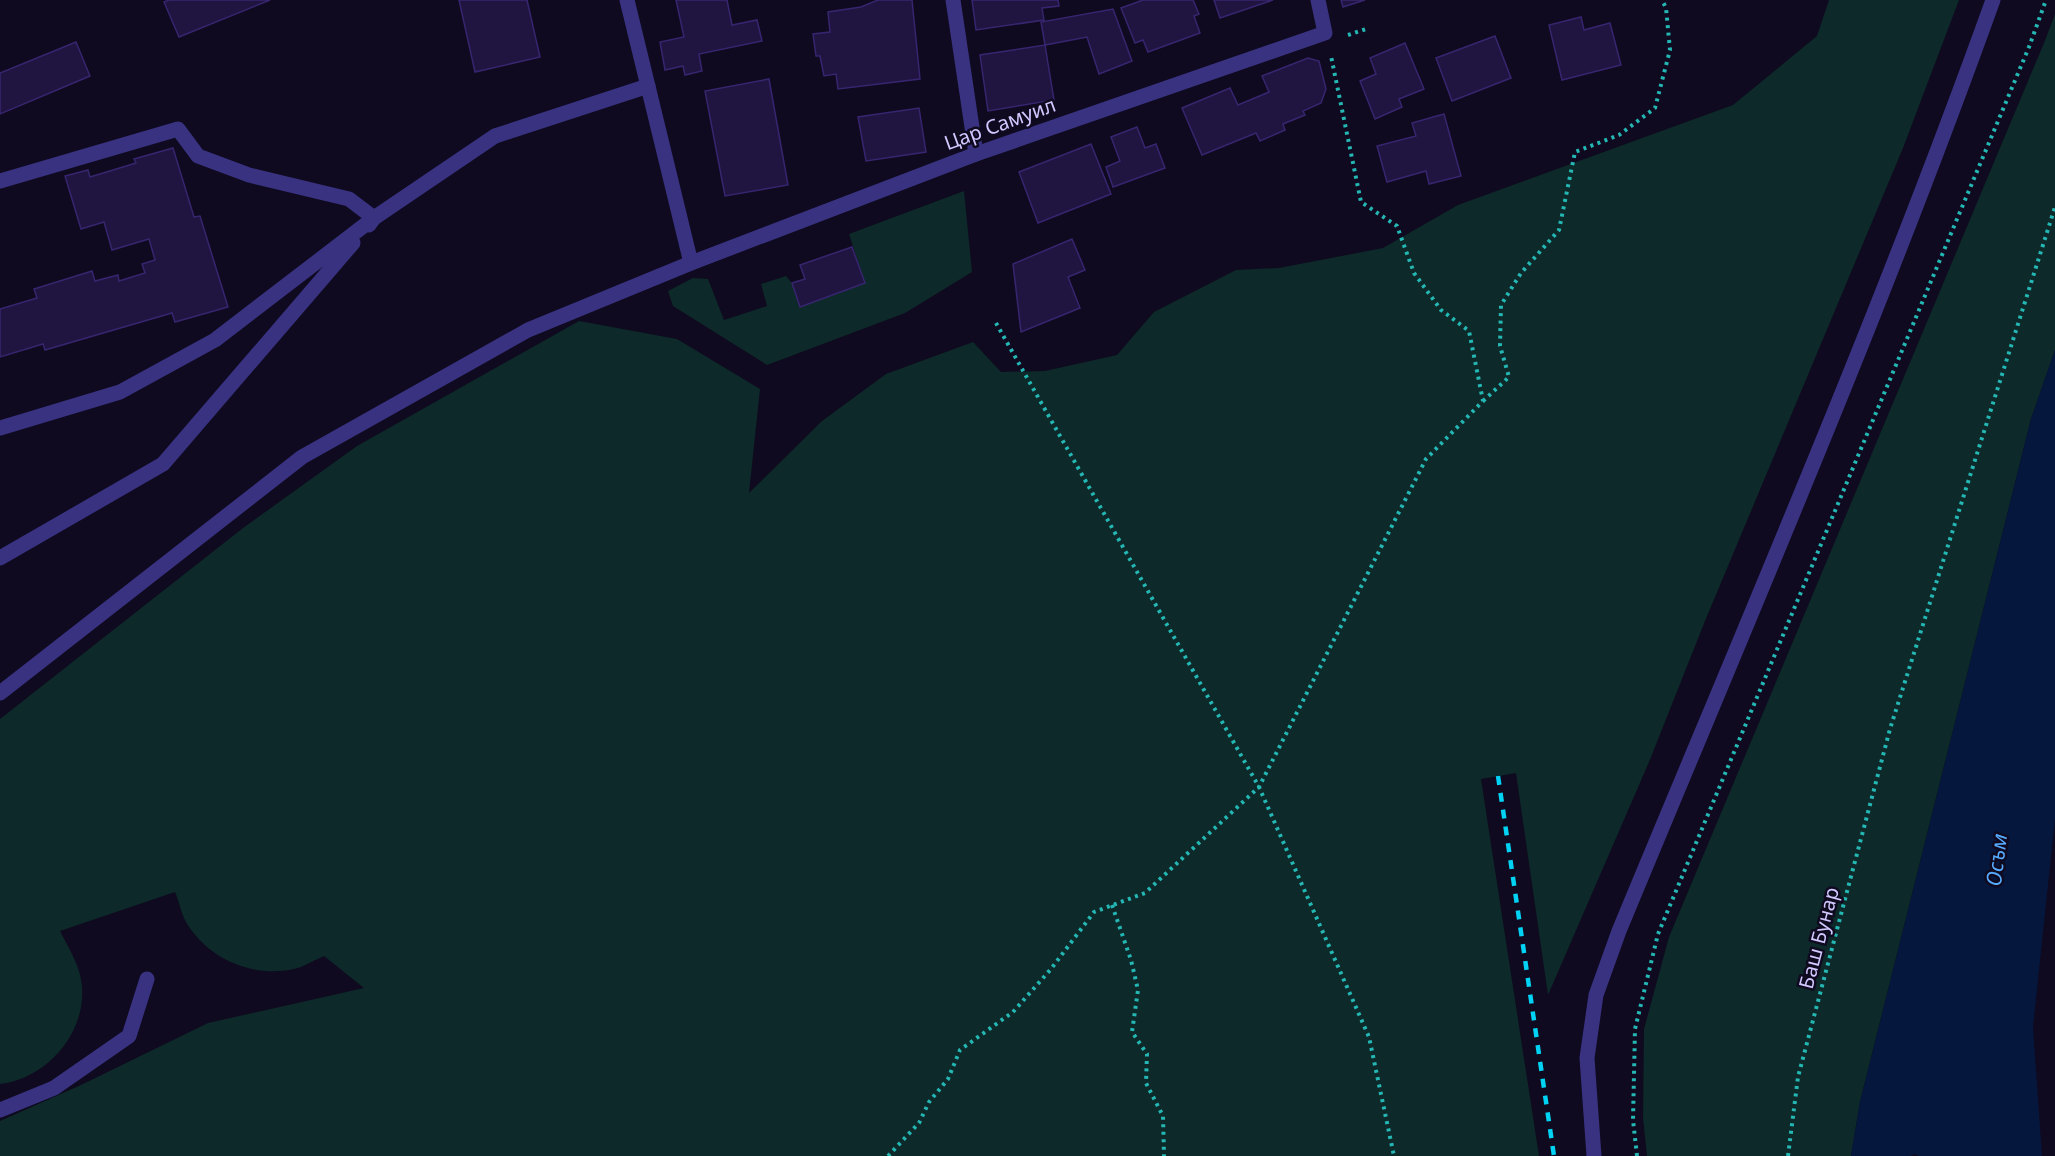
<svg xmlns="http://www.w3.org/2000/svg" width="2055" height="1156" viewBox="0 0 2055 1156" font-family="'Noto Sans',sans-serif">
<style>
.green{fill:#0d2929}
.water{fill:#05173d}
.building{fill:#201541;stroke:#37256f;stroke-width:1.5}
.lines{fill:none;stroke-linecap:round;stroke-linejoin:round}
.path{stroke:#24b7b4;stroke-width:4;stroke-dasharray:3 4.5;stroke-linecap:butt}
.minor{stroke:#383281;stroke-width:15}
.rail{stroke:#00d2f3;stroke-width:4.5;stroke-dasharray:9 8;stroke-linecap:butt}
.labels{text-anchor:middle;stroke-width:5;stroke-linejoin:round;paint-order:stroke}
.street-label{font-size:20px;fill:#d0c8ff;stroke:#0f0a1f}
.water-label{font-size:21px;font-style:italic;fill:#56abff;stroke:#0f0a1f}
</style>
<rect width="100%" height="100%" fill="#0f0a1f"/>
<g class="green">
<path d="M 1829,0 L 1959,0 L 1903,148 L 1705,621 L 1649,762 L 1548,995 L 1516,773 L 1481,779 L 1539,1156 L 0,1156 L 0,1121 L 81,1085 L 208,1023 L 364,988 L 324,956 C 314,960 304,967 294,969 C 252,978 208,959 186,922 C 181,913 179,901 175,892 L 60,931 C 69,949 80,965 82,986 C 86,1034 46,1079 0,1084 L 0,719 L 243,528 L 357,446 L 579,321 L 677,339 L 760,389 L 749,493 L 822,421 L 886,374 L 973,342 L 1001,372 L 1045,371 L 1117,355 L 1154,312 L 1236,270 L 1279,268 L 1383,248 L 1458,205 L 1733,105 L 1817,36 Z"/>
<path d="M 2055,14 L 2055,350 L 2031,419 L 1860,1102 L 1851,1156 L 1647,1156 L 1643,1118 L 1644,1029 L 1669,937 L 2044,43 Z"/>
<path d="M 964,191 L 972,272 L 905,313 L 767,365 L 673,306 L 668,291 L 693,278 L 708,279 L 724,320 L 767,306 L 761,284 L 786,276 L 792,283 L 800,307 L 865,283 L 849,234 Z"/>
</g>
<path class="water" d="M 2055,350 L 2055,819 L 2033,1027 L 2042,1156 L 1919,1156 L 1914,1154 L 1911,1156 L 1851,1156 L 1860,1102 L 2031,419 Z"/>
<g class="building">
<path d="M 169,0 L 270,0 L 179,37 L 164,2 Z"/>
<path d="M 459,0 L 527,0 L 540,57 L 475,72 Z"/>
<path d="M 676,0 L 727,0 L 732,25 L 757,20 L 762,41 L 699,54 L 702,71 L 685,75 L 683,66 L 665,70 L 660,42 L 684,37 Z"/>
<path d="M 878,0 L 912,0 L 920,79 L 838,89 L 836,74 L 824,76 L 820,56 L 816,56 L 813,34 L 830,32 L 828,12 L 861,7 Z"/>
<path d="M 972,0 L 1058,0 L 1059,6 L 1042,8 L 1044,20 L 976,30 Z"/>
<path d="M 1143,0 L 1193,0 L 1199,14 L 1194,16 L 1200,33 L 1148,52 L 1143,40 L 1135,43 L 1121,8 Z"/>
<path d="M 1214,0 L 1273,0 L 1220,18 Z"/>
<path d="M 1341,0 L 1365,0 L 1343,7 Z"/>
<path d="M 1113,9 L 1132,61 L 1099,74 L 1087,37 L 1045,45 L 1041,22 Z"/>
<path d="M 1581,17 L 1584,30 L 1610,23 L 1621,65 L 1562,80 L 1549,25 Z"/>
<path d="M 1495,36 L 1511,78 L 1452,101 L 1436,58 Z"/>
<path d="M 76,42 L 90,76 L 0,114 L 0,73 Z"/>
<path d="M 1405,43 L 1424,89 L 1399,99 L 1402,107 L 1375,119 L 1360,81 L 1376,74 L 1370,58 Z"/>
<path d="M 1045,45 L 1054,100 L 988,111 L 980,55 Z"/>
<path d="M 1308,58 L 1319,61 L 1326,89 L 1321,103 L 1303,111 L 1305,115 L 1283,124 L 1285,130 L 1260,141 L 1256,133 L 1202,155 L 1182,108 L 1230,88 L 1238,105 L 1269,92 L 1262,76 Z"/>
<path d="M 769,79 L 788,185 L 725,196 L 705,91 Z"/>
<path d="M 919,108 L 926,152 L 866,161 L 858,117 Z"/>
<path d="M 1444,114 L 1461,176 L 1429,184 L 1426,171 L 1387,182 L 1377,146 L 1416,136 L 1412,123 Z"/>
<path d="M 1137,127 L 1145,148 L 1156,144 L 1165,168 L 1113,187 L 1106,167 L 1120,161 L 1111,137 Z"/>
<path d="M 1091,144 L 1111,194 L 1038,223 L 1019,172 Z"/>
<path d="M 173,148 L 194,217 L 200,216 L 228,307 L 175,322 L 172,313 L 45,350 L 43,344 L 0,357 L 0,309 L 37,298 L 34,289 L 92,271 L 95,281 L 118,275 L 119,281 L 145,273 L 142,264 L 155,260 L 149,239 L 112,250 L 104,222 L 81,229 L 65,176 L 88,170 L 90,177 L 136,163 L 134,159 Z"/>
<path d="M 1072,239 L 1085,270 L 1068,277 L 1080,308 L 1021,332 L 1013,264 Z"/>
<path d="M 852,247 L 865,283 L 800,307 L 792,283 L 805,279 L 800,265 Z"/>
</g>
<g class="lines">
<g class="path">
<path d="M 1348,35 L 1366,29"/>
<path d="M 996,323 L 1259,787 L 1369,1037 L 1394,1156"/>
<path d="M 1483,401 L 1509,377 L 1500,346 L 1501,305 L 1521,273 L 1559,230 L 1575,152 L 1619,135 L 1655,108 L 1670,50 L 1666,8 L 1662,0"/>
<path d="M 1112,905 L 1131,960 L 1138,990 L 1132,1032 L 1147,1054 L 1146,1083 L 1163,1116 L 1164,1156"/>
<path d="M 888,1156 L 919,1123 L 929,1102 L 948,1079 L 960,1050 L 1013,1012 L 1051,969 L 1094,912 L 1145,893 L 1259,787 L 1426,459 L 1483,401 L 1469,331 L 1441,310 L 1414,273 L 1397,226 L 1361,202 L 1331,56"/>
<path d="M 1637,1156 L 1633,1120 L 1635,1029 L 1658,934 L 2029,47 L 2046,0"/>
<path d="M 1788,1156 L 1798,1077 L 1890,729 L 2055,207"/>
</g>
<g class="minor">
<path d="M 627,0 L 691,263"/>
<path d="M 953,0 L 976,154"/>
<path d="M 0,181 L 178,129 L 198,156 L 249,175 L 349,199 L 374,218 L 215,340 L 120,392 L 0,428"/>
<path d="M 369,225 L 374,218 L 495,136 L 648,86"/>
<path d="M 0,558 L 163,464 L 353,243"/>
<path d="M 0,693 L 302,457 L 528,330 L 691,263 L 976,154 L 1325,33 L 1318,0"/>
<path d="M 0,1110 L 54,1088 L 129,1036 L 147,979"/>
<path d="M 1594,1156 L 1587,1058 L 1596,995 L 1619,931 C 1747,622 1880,315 1993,0"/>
</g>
<path class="rail" d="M 1498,776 L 1554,1156"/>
</g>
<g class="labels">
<g class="street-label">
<text transform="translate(1000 124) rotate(-20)" y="7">Цар Самуил</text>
<text transform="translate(1819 938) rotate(-75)" y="7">Баш Бунар</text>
</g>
<g class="water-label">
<text transform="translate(1997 860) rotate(-83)" y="7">Осъм</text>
</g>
</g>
</svg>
